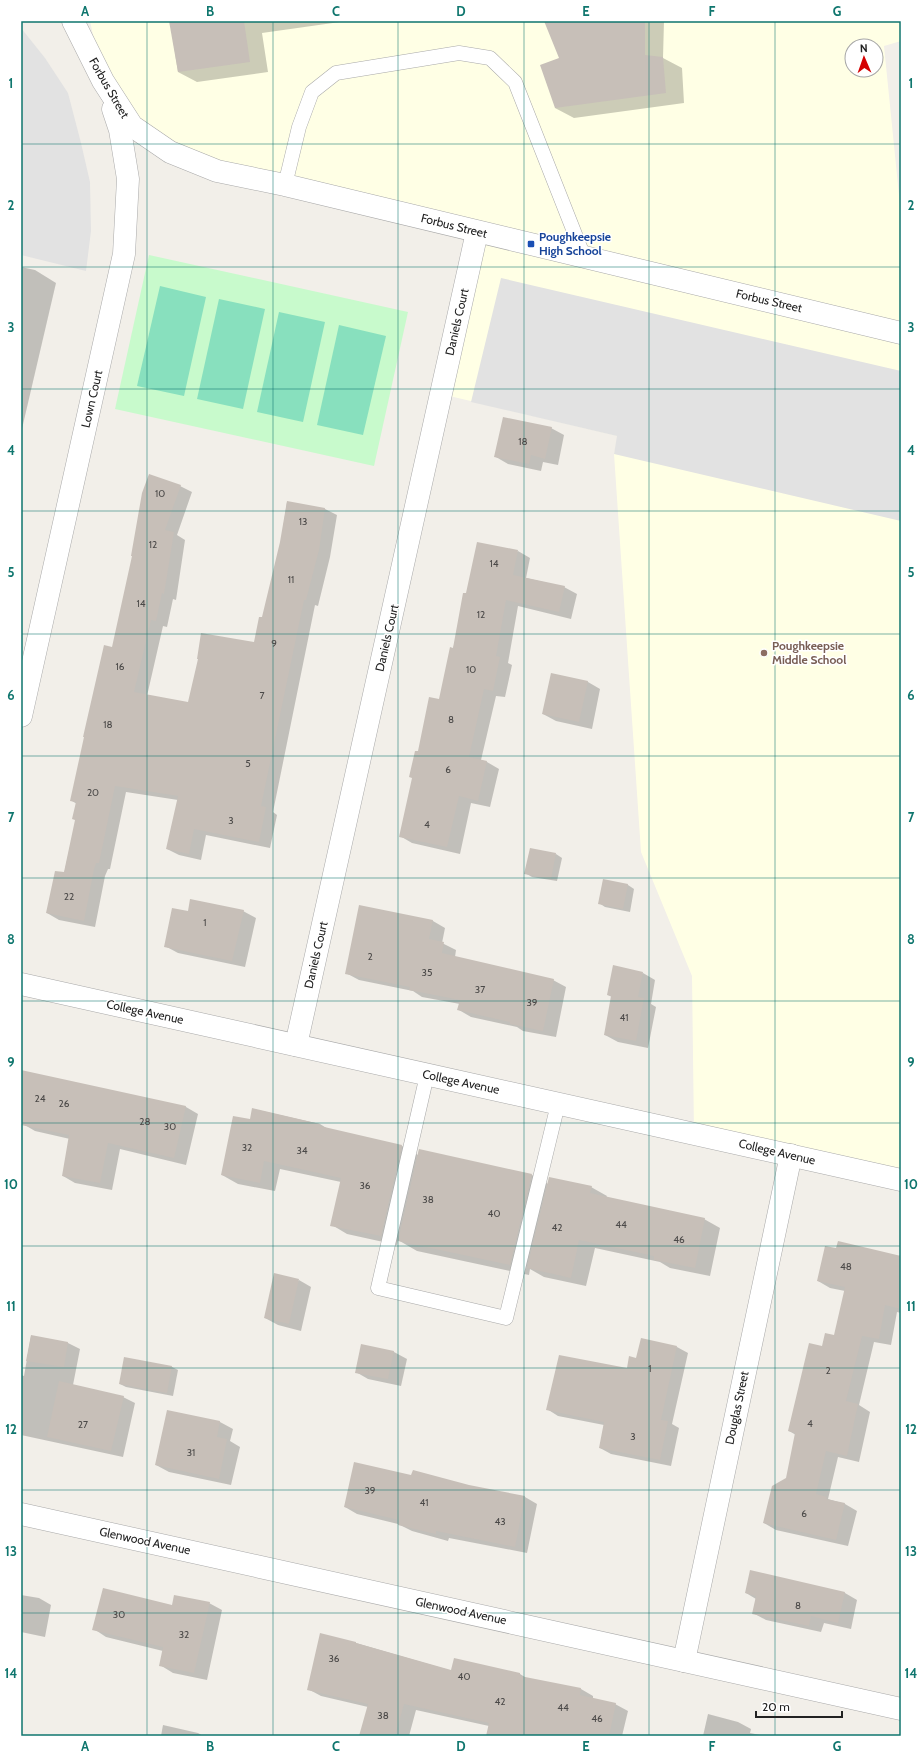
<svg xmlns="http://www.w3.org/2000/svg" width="922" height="1757" viewBox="0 0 922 1757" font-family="Cabin,sans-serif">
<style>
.education{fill:#ffffe5;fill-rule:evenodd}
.park{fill:#c8facc}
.pitch{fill:#88e0be}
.parking{fill:#e2e2e2}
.shadow{fill:#0003}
.building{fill:#c7bfb8}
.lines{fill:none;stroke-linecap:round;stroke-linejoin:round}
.lane-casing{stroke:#a9a9a9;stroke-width:15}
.street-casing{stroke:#a9a9a9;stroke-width:23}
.lane{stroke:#fff;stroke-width:14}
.street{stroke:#fff;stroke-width:22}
.grid{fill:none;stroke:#0f766e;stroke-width:1;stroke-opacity:0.55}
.transit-dot{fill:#1a4fb4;stroke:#fff;stroke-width:1.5}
.education-dot{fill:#8d6e63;stroke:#fff;stroke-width:1.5}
.labels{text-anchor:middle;stroke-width:3;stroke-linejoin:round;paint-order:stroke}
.number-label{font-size:10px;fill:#4b4948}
.street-label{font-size:12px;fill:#222;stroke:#fff}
.transit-label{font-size:12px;font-weight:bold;fill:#164399;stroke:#fff;text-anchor:start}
.education-label{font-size:12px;font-weight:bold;fill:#785e54;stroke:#fff;text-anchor:start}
.neatline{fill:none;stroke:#0f766e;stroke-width:1.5}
.grid-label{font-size:13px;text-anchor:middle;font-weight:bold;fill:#0f766e}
</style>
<rect width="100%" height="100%" fill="#f2efe9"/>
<path class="education" d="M 90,21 L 901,21 L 901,41 L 884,46 L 901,215 L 901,1180 L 694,1134 L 692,976 L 641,852 L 614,454 L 618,436 L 441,394 L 477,232 L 170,152 L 103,81 ZM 852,46 L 876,46 L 876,70 L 852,70 Z"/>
<path class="park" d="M 149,255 L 408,312 L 374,466 L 115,409 Z"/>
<g class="pitch">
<path d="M 160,286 L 206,297 L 184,396 L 137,386 Z"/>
<path d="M 219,299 L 265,309 L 243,409 L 197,399 Z"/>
<path d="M 279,312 L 325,322 L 303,422 L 257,412 Z"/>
<path d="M 339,325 L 386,336 L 363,435 L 317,425 Z"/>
</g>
<g class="parking">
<path d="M 21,28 L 45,58 L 68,93 L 81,143 L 90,182 L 91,231 L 86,271 L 21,255 Z"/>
<path d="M 501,278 L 901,371 L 901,521 L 614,454 L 617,436 L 471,402 Z"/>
</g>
<g class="shadow">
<path d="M 170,21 L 347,21 L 262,33 L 268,72 L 197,82 L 178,72 Z"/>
<path d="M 546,21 L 664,21 L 663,58 L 682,68 L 684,103 L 574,118 L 555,108 L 560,58 Z"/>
<path d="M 21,267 L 35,270 L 56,283 L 21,433 Z"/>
<path d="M 551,428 L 564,435 L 558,465 L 543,462 L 541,471 L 508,464 L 496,457 Z"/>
<path d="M 180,486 L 192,492 L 177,535 L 185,540 L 176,600 L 173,599 L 167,627 L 163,626 L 147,696 L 189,703 L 255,643 L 263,618 L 281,542 L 287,502 L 325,509 L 337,515 L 330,557 L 318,606 L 315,605 L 273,812 L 277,815 L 270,848 L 206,835 L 201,860 L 179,855 L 167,849 L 178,800 L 126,792 L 110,869 L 108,869 L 105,876 L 95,927 L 59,920 L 47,913 L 64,874 L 76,820 L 77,804 L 72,801 L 113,648 Z"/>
<path d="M 518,551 L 530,558 L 526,578 L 564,587 L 577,594 L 571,619 L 518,606 L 508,663 L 512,665 L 505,697 L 496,696 L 481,760 L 487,762 L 499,769 L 490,807 L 471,803 L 460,854 L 412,843 L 400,836 L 419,752 L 440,700 L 467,594 Z"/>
<path d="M 552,674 L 588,682 L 600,689 L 592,729 L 556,721 L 543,714 Z"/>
<path d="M 556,854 L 562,858 L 557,881 L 532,877 L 525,873 Z"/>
<path d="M 604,880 L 628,885 L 634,889 L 630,912 L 605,907 L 599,903 Z"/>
<path d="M 360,906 L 433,921 L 445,928 L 442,943 L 456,950 L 455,957 L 553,980 L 566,987 L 556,1037 L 523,1031 L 517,1027 L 471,1017 L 459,1010 L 460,1004 L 422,997 L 413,991 L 359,980 L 346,973 Z"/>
<path d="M 243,911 L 256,918 L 245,967 L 178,953 L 165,946 L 188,912 Z"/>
<path d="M 643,973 L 655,980 L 651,1004 L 656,1007 L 648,1048 L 618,1042 L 605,1035 L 612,997 L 608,995 Z"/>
<path d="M 21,1071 L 186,1107 L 198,1114 L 186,1165 L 120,1149 L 112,1190 L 75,1183 L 63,1176 L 70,1139 L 35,1131 L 23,1124 L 21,1117 Z"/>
<path d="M 253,1109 L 320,1124 L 328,1129 L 402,1146 L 418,1155 L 419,1150 L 532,1175 L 548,1184 L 591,1187 L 607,1196 L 606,1198 L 704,1219 L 720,1228 L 710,1276 L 670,1268 L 660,1262 L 595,1248 L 586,1286 L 544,1277 L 530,1269 L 529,1275 L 417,1251 L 398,1240 L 397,1245 L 347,1234 L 332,1225 L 341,1182 L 280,1169 L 275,1191 L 238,1184 L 222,1175 L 251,1120 Z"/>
<path d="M 901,1252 L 901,1313 L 897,1312 L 891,1345 L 874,1342 L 859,1405 L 870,1412 L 859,1462 L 838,1457 L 828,1499 L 845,1504 L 857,1511 L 848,1546 L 776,1530 L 764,1523 L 787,1478 L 796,1435 L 789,1431 L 823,1347 L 835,1336 L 845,1291 L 830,1288 L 818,1281 L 899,1257 Z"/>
<path d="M 299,1280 L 311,1287 L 301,1331 L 278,1325 L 265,1318 Z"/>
<path d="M 31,1336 L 68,1343 L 80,1349 L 73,1385 L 123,1397 L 135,1403 L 123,1457 L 21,1435 L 21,1375 L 24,1376 Z"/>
<path d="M 362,1345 L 394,1352 L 407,1359 L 401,1386 L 368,1379 L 356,1372 Z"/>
<path d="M 677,1347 L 688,1353 L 672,1424 L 679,1428 L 671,1466 L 611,1454 L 600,1448 L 604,1425 L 558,1416 L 547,1409 L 628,1370 L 637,1359 Z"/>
<path d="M 172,1367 L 178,1370 L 173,1396 L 126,1387 L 120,1384 Z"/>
<path d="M 168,1411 L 220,1422 L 233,1429 L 230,1441 L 240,1447 L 231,1485 L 169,1472 L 156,1465 Z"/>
<path d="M 412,1477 L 525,1497 L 537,1504 L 527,1553 L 449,1538 L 448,1541 L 412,1531 L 398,1524 L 357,1514 L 345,1507 Z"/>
<path d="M 746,1593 L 845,1593 L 857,1600 L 851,1629 L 824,1623 L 821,1632 L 766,1620 L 753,1613 L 756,1599 Z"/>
<path d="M 21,1595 L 39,1598 L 51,1605 L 45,1637 L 21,1632 Z"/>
<path d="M 209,1603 L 222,1610 L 207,1680 L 173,1673 L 160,1665 L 163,1651 L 106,1637 L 94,1629 L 173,1606 Z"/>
<path d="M 321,1635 L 356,1643 L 452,1671 L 520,1674 L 528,1679 L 581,1689 L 593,1696 L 593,1699 L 615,1704 L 628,1711 L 622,1736 L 487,1736 L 489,1726 L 416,1710 L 409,1736 L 362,1736 L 368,1707 L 321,1696 L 308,1689 Z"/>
<path d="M 708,1714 L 738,1722 L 751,1729 L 750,1733 L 766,1736 L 703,1736 Z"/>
<path d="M 163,1725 L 198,1733 L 203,1736 L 161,1736 Z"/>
</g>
<g class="building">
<path d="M 169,21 L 244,21 L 250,62 L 178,72 Z"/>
<path d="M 544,21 L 645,21 L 645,55 L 663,57 L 666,93 L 555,108 L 540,65 L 559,58 Z"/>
<path d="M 503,417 L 552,427 L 545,459 L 531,455 L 529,464 L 494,457 Z"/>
<path d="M 149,474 L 181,485 L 165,530 L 174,532 L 164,594 L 162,593 L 156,621 L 151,620 L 134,692 L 188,702 L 198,659 L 197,659 L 201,633 L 254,642 L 259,617 L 262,617 L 280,542 L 287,501 L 325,508 L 319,550 L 306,600 L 304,600 L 261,806 L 266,807 L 259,842 L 194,829 L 189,854 L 166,849 L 178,796 L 115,786 L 99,863 L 96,863 L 94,869 L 84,921 L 46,913 L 55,871 L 64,872 L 75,820 L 72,819 L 76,802 L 70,801 L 84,737 L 83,737 L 104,645 L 112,647 L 132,556 L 131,556 L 142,493 Z"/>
<path d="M 477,542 L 518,550 L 513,575 L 565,586 L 559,612 L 506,600 L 496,656 L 500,657 L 493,691 L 484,689 L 469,757 L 487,761 L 478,801 L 459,796 L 447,847 L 399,837 L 412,778 L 409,777 L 415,751 L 418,751 L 429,697 L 439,699 L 450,647 L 453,648 L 463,593 L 466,593 Z"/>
<path d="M 551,673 L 588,681 L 579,722 L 542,714 Z"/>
<path d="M 530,848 L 556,853 L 551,879 L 524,874 Z"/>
<path d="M 603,879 L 628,884 L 623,909 L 598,904 Z"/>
<path d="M 190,899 L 244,910 L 232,961 L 164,947 L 172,908 L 188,911 Z"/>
<path d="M 359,905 L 433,920 L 429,939 L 444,942 L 442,953 L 554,979 L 543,1031 L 510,1024 L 510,1022 L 457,1010 L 460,1000 L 409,990 L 410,987 L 345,974 Z"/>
<path d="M 613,965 L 643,972 L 638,997 L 644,998 L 636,1041 L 604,1035 L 611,996 L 607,995 Z"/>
<path d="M 21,1070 L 186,1106 L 174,1158 L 108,1143 L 100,1183 L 62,1176 L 69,1135 L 21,1125 Z"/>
<path d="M 252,1108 L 320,1124 L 320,1126 L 402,1145 L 381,1236 L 330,1226 L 341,1178 L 264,1161 L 260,1183 L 221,1175 L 233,1116 L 250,1119 Z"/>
<path d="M 419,1149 L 532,1174 L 510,1265 L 398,1241 Z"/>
<path d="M 549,1177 L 592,1186 L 590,1193 L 705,1218 L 695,1268 L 654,1260 L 654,1256 L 579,1240 L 571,1278 L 527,1268 Z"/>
<path d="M 838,1241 L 901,1256 L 901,1309 L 885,1305 L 879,1339 L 862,1336 L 846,1401 L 858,1404 L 847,1456 L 826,1451 L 816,1494 L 827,1497 L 826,1499 L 845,1503 L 836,1540 L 763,1523 L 772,1486 L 786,1478 L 795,1433 L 788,1431 L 809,1343 L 822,1346 L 825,1333 L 834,1335 L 845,1287 L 817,1281 L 825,1246 L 836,1248 Z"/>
<path d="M 274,1273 L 299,1279 L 289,1324 L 264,1318 Z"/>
<path d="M 31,1335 L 68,1342 L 64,1367 L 26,1361 Z"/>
<path d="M 641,1338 L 677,1346 L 661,1420 L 668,1421 L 660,1460 L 599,1448 L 604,1422 L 546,1410 L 559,1355 L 627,1368 L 629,1356 L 636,1358 Z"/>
<path d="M 361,1344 L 394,1351 L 388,1379 L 355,1373 Z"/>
<path d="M 124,1357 L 172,1366 L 167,1393 L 119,1384 Z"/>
<path d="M 59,1381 L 124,1396 L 111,1451 L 47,1437 Z"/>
<path d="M 167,1410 L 220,1421 L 217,1437 L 227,1439 L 219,1479 L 155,1465 Z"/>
<path d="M 354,1462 L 411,1475 L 413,1470 L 469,1485 L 525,1496 L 515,1547 L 436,1531 L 436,1534 L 398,1525 L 399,1520 L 344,1507 Z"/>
<path d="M 750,1570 L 845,1592 L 838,1623 L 811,1616 L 809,1626 L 752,1614 L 756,1596 L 745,1593 Z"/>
<path d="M 103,1588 L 172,1605 L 174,1595 L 210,1602 L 194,1673 L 159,1666 L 163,1647 L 92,1630 Z"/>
<path d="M 320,1633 L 356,1642 L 356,1643 L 451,1670 L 454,1658 L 520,1673 L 520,1676 L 581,1688 L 580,1695 L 616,1703 L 609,1736 L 486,1736 L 489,1723 L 404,1704 L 395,1736 L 359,1736 L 368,1704 L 307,1690 Z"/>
</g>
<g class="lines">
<defs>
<g id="lane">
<path d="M 285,185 L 299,127 L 312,92 L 336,73 L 459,53 L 490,58 L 515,82 L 584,257"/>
<path d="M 427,1075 L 378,1288 L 506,1318 L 558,1104"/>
</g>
<g id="street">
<path d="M 73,21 L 103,81 L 132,126 L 170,152 L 217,171 L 285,185 L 901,333"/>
<path d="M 21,716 L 124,254 L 128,179 L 120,130 L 113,109"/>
<path d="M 21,984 L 901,1180"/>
<path d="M 296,1045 L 477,232"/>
<path d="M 21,1514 L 901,1709"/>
<path d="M 684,1661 L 791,1155"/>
</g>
</defs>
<use href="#lane" class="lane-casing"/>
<use href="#street" class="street-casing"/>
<use href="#lane" class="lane"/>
<use href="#street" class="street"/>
</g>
<path class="grid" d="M 147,21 L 147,1736M 273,21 L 273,1736M 398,21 L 398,1736M 524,21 L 524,1736M 649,21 L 649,1736M 775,21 L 775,1736M 21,144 L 901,144M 21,267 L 901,267M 21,389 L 901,389M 21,511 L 901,511M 21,634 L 901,634M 21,756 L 901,756M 21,878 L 901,878M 21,1001 L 901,1001M 21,1123 L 901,1123M 21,1246 L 901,1246M 21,1368 L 901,1368M 21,1490 L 901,1490M 21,1613 L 901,1613"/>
<rect class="transit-dot" x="527" y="240" width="8" height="8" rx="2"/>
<circle class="education-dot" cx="764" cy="653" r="4"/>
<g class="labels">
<g class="number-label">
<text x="523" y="445">18</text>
<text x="160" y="497">10</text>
<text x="303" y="525">13</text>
<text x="153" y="548">12</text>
<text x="494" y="567">14</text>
<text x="291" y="583">11</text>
<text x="141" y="607">14</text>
<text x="481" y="618">12</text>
<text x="274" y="647">9</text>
<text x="120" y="670">16</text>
<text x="471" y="673">10</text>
<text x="262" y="699">7</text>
<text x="451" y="723">8</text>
<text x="108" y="728">18</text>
<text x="248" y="767">5</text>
<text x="448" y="773">6</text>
<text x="93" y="796">20</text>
<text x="231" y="824">3</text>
<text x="427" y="828">4</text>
<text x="69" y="900">22</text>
<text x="205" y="926">1</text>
<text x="370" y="960">2</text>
<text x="427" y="976">35</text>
<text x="480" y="993">37</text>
<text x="532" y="1006">39</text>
<text x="624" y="1021">41</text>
<text x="40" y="1102">24</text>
<text x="64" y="1107">26</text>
<text x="145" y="1125">28</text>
<text x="170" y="1130">30</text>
<text x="247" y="1151">32</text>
<text x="302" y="1154">34</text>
<text x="365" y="1189">36</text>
<text x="428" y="1203">38</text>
<text x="494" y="1217">40</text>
<text x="621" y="1228">44</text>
<text x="557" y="1231">42</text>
<text x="679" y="1243">46</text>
<text x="846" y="1270">48</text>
<text x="650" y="1372">1</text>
<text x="828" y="1374">2</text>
<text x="810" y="1427">4</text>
<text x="83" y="1428">27</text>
<text x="633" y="1440">3</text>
<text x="191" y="1456">31</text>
<text x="370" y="1494">39</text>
<text x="424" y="1506">41</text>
<text x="804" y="1517">6</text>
<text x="500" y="1525">43</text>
<text x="798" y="1609">8</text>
<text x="119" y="1618">30</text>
<text x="184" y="1638">32</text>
<text x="334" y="1662">36</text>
<text x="464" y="1680">40</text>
<text x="500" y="1705">42</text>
<text x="563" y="1711">44</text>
<text x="383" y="1719">38</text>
<text x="597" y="1722">46</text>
</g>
<g class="street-label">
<text transform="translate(109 88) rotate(60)" y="4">Forbus Street</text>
<text transform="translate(454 226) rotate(14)" y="4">Forbus Street</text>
<text transform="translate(769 301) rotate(13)" y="4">Forbus Street</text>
<text transform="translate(457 322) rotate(-77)" y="4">Daniels Court</text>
<text transform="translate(92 399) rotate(-77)" y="4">Lown Court</text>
<text transform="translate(387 638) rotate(-77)" y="4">Daniels Court</text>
<text transform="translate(316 955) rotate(-77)" y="4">Daniels Court</text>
<text transform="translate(145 1012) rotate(12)" y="4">College Avenue</text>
<text transform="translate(461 1082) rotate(12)" y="4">College Avenue</text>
<text transform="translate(777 1152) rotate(13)" y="4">College Avenue</text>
<text transform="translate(737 1408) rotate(-78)" y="4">Douglas Street</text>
<text transform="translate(145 1541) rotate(12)" y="4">Glenwood Avenue</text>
<text transform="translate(461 1611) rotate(12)" y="4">Glenwood Avenue</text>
</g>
<g class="transit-label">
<text x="539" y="241">Poughkeepsie<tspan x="539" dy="14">High School</tspan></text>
</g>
<g class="education-label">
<text x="772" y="650">Poughkeepsie<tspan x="772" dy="14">Middle School</tspan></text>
</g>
</g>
<rect width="922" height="1757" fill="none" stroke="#ffffff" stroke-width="44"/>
<g transform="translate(864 58) rotate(358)"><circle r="19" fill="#ffffff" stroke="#a7a7a7"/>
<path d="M0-3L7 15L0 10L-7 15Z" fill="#d40000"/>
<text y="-6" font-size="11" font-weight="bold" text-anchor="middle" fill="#222222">N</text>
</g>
<path d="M756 1711v6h86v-6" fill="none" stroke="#222222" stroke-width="2"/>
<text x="762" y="1711" font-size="12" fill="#222222" stroke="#ffffff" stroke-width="3" paint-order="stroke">20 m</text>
<rect x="22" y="22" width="878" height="1713" class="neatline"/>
<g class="grid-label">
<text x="85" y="16">A</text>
<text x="210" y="16">B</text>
<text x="336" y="16">C</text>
<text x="461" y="16">D</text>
<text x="586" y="16">E</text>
<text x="712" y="16">F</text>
<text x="837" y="16">G</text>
<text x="11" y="88">1</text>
<text x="911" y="88">1</text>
<text x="11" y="210">2</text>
<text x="911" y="210">2</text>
<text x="11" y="332">3</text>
<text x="911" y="332">3</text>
<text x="11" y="455">4</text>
<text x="911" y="455">4</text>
<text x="11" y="577">5</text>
<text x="911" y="577">5</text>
<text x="11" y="700">6</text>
<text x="911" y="700">6</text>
<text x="11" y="822">7</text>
<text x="911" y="822">7</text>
<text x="11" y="944">8</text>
<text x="911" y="944">8</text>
<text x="11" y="1067">9</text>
<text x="911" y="1067">9</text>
<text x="11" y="1189">10</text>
<text x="911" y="1189">10</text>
<text x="11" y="1311">11</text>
<text x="911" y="1311">11</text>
<text x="11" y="1434">12</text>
<text x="911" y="1434">12</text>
<text x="11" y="1556">13</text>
<text x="911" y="1556">13</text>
<text x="11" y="1678">14</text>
<text x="911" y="1678">14</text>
<text x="85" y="1751">A</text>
<text x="210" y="1751">B</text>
<text x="336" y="1751">C</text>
<text x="461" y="1751">D</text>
<text x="586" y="1751">E</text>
<text x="712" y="1751">F</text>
<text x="837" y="1751">G</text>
</g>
</svg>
